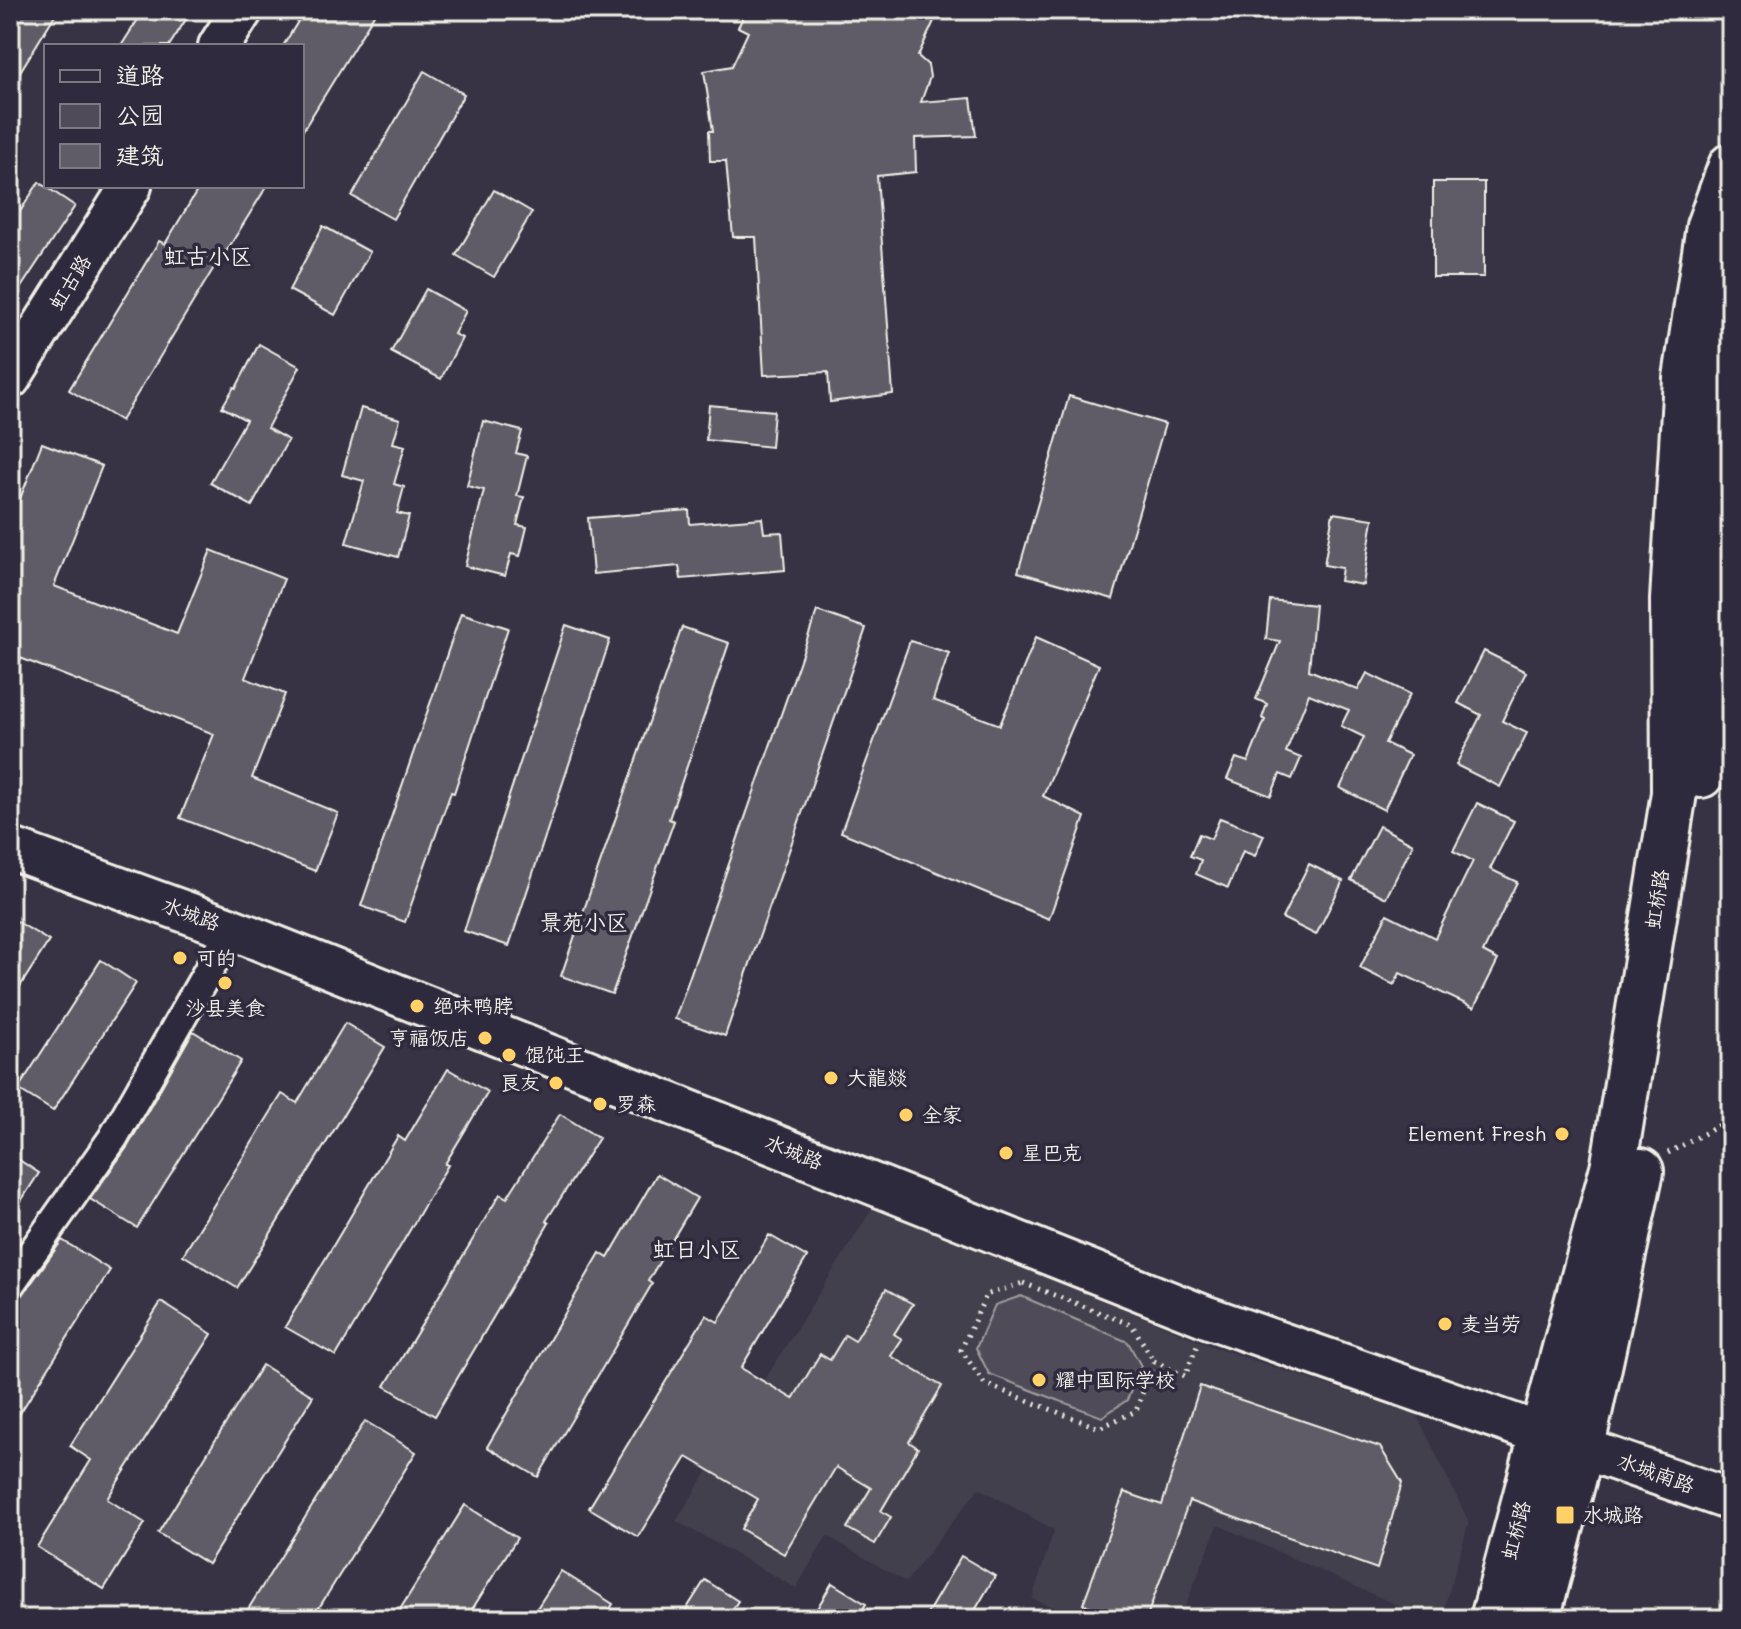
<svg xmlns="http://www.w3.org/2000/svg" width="1741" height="1629" viewBox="0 0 1741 1629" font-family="Mali,'LXGW WenKai TC',sans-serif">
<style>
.built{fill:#433f4e}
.green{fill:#504b59;stroke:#a29ea0;stroke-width:2}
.building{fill:#5f5c67;stroke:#f4f1e8;stroke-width:2}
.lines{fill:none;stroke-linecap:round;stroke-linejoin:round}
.street-casing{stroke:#f4f1e8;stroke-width:34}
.secondary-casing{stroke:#f4f1e8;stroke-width:46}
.primary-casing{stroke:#f4f1e8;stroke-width:50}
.path{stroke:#f4f1e8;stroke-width:5;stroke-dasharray:2 6;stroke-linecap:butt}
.street{stroke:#2f2a3d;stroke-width:28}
.secondary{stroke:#2f2a3d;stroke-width:40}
.primary{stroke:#2f2a3d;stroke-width:44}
.poi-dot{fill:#ffd166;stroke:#2f2a3d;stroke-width:3}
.labels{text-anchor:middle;stroke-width:7;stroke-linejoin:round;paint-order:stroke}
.street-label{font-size:20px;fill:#f4f1e8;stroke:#2f2a3d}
.poi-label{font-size:20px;fill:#f4f1e8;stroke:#2f2a3d;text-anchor:start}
.neighbourhood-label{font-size:22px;fill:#f4f1e8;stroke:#2f2a3d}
</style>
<rect width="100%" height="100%" fill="#373244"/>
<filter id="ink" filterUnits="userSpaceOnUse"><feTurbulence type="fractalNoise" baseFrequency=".0125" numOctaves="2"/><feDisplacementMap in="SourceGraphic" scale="16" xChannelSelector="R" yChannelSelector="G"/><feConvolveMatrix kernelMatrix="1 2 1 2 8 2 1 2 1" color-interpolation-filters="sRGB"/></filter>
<g filter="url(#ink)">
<path class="built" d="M 875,1204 L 1211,1346 L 1417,1415 L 1469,1522 L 1441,1619 L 1428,1619 L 1218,1525 L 1180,1619 L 1086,1619 L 1032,1599 L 1054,1530 L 979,1488 L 906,1582 L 827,1536 L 796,1588 L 676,1521 Z"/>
<path class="green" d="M 1021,1296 L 1128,1342 L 1141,1366 L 1127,1400 L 1102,1417 L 989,1374 L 976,1348 L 995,1305 Z"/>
<g class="building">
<path d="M 10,10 L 58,10 L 10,88 Z"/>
<path d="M 144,10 L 192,10 L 169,46 L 121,46 Z"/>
<path d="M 305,10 L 377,10 L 302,132 L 302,46 L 283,46 Z"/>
<path d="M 747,10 L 939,10 L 918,56 L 928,65 L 930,77 L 921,102 L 971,98 L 976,136 L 915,138 L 916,172 L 877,176 L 893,394 L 830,402 L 828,372 L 764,375 L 756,237 L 733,237 L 726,161 L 710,161 L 709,131 L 713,131 L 704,71 L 732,66 L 748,32 L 738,27 Z"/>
<path d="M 424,71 L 464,94 L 393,219 L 352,196 Z"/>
<path d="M 39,182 L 75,206 L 10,304 L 10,227 Z"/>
<rect x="1433" y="182" width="51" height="95"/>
<path d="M 200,186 L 267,186 L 226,252 L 224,251 L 121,421 L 69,390 L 159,241 L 165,244 Z"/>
<path d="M 494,190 L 532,212 L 494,277 L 456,255 Z"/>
<path d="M 323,226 L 370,252 L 335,315 L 289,290 Z"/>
<path d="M 426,289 L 466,311 L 454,334 L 462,338 L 441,379 L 391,352 Z"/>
<path d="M 259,344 L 300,367 L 267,428 L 288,440 L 252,506 L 210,483 L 246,420 L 222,407 L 234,387 L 236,388 Z"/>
<path d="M 1069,396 L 1165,424 L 1113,599 L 1018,572 Z"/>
<path d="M 709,405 L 774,411 L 771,447 L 706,440 Z"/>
<path d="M 361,408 L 400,419 L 393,443 L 405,446 L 394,484 L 404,487 L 397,513 L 409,516 L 398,557 L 346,543 L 364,481 L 342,475 Z"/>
<path d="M 483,421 L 522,431 L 516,453 L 527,456 L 517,496 L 524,497 L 517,525 L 527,527 L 520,556 L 511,554 L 505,576 L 465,566 L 484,490 L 467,486 Z"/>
<path d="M 42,443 L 102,466 L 54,586 L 177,634 L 211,550 L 284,579 L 245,678 L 285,694 L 252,778 L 338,813 L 315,871 L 180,818 L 214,734 L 10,654 L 10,524 Z"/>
<path d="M 689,510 L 690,524 L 762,518 L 764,533 L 782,532 L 785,570 L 681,579 L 679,566 L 593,574 L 588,518 Z"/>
<path d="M 1333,513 L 1373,519 L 1363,585 L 1340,581 L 1342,568 L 1324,565 Z"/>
<path d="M 1270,600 L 1315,605 L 1309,670 L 1358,690 L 1367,673 L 1410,694 L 1385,743 L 1410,755 L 1384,810 L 1340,788 L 1364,737 L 1341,726 L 1349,710 L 1309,694 L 1286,752 L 1301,758 L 1292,779 L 1280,774 L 1271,796 L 1227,779 L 1236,758 L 1248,762 L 1265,720 L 1262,718 L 1267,704 L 1256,699 L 1280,641 L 1266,639 Z"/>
<path d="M 817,611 L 866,628 L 725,1036 L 675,1019 Z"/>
<path d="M 461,613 L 508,628 L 454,793 L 451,792 L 405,922 L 361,906 Z"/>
<path d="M 566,625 L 610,640 L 509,946 L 464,931 Z"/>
<path d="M 682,627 L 729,643 L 669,819 L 674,821 L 612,994 L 561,976 Z"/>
<path d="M 1036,637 L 1099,665 L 1043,796 L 1085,817 L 1049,919 L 841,832 L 910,641 L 949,653 L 933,700 L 1000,725 Z"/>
<path d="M 1484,651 L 1526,672 L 1502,721 L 1527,733 L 1500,787 L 1456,765 L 1481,715 L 1458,703 Z"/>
<path d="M 1477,803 L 1514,821 L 1490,869 L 1517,882 L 1483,952 L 1498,960 L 1474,1008 L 1400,973 L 1394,985 L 1360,968 L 1387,914 L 1435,938 L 1473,861 L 1453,851 Z"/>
<path d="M 1220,818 L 1264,835 L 1255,856 L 1243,851 L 1228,888 L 1196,874 L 1201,860 L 1190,856 L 1199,834 L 1211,839 Z"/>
<path d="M 1379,826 L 1413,844 L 1386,898 L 1351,880 Z"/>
<path d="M 1309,864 L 1343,881 L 1316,935 L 1282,918 Z"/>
<path d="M 10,917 L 49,941 L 10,1002 Z"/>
<path d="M 101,960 L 136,983 L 53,1111 L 18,1089 Z"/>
<path d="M 345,1023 L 385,1047 L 237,1288 L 183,1255 L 282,1094 L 297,1103 Z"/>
<path d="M 193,1031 L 241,1061 L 137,1228 L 90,1199 L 128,1146 Z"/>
<path d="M 448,1069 L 488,1092 L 445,1164 L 448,1165 L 336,1356 L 285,1327 L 398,1136 L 405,1141 Z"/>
<path d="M 560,1114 L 599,1138 L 546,1221 L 549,1223 L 435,1416 L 385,1386 L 500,1194 L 507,1198 Z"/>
<path d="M 10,1154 L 39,1173 L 10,1218 Z"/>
<path d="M 657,1174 L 697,1198 L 648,1281 L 652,1284 L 538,1477 L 487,1447 L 600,1253 L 608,1258 Z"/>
<path d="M 769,1235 L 807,1257 L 741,1368 L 793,1399 L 820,1354 L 830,1360 L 845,1335 L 855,1341 L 886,1289 L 913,1304 L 894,1334 L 902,1339 L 891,1356 L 942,1386 L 909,1442 L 918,1448 L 881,1511 L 891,1517 L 875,1544 L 847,1528 L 871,1488 L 836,1467 L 784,1554 L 741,1529 L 758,1499 L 687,1457 L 638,1537 L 589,1508 L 706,1315 L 718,1322 Z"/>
<path d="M 62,1240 L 110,1270 L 10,1429 L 10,1313 Z"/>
<path d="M 161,1302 L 212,1334 L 107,1499 L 145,1523 L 104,1589 L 37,1547 L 91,1460 L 70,1446 Z"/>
<path d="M 262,1365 L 313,1396 L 208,1564 L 158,1533 Z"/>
<path d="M 1200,1386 L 1380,1447 L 1402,1483 L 1377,1569 L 1189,1501 L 1146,1619 L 1124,1619 L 1083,1604 L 1124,1492 L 1162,1505 Z"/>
<path d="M 365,1421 L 416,1452 L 312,1619 L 242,1619 Z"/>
<path d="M 465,1505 L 517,1538 L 466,1619 L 394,1619 Z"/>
<path d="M 961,1556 L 995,1576 L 970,1619 L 924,1619 Z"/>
<path d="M 561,1571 L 613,1604 L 604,1619 L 530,1619 Z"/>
<path d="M 705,1580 L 738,1601 L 726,1619 L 680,1619 Z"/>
<path d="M 832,1583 L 866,1604 L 857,1619 L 811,1619 Z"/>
</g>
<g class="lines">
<defs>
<path id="street" d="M 10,1284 L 113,1138 L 232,929"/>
<g id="secondary">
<path d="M 219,46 L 242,10"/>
<path d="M 10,378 L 131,186"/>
<path d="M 10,848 L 232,929 L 1207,1317 L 1731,1500"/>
</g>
<g id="primary">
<path d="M 1701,775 L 1725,349 L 1731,299"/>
<path d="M 1493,1619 L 1614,1164 L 1674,793 L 1673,600 L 1686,378 L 1709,226 L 1731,166"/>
<path d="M 1537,1619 L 1582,1446 L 1641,1171"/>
</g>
</defs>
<use href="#street" class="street-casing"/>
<use href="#secondary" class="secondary-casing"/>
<use href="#primary" class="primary-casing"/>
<g class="path">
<path d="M 1668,1153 L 1731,1119"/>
<path d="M 1023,1283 L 1132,1325 L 1154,1361 L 1136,1411 L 1099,1428 L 985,1384 L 961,1350 L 986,1295 Z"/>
<path d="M 1154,1361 L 1185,1376 L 1197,1346"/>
</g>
<use href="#street" class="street"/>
<use href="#secondary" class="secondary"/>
<use href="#primary" class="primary"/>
</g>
</g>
<g class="poi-dot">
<circle cx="180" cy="958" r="8"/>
<circle cx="225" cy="983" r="8"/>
<circle cx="417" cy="1006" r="8"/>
<circle cx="485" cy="1038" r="8"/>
<circle cx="509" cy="1055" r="8"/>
<circle cx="831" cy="1078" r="8"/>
<circle cx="556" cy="1083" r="8"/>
<circle cx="600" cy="1104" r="8"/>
<circle cx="906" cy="1115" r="8"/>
<circle cx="1562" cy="1134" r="8"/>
<circle cx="1006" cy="1153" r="8"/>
<circle cx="1445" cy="1324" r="8"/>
<circle cx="1039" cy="1380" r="8"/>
<rect x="1555" y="1505" width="20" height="20" rx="4"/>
</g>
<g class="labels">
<g class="street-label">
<text transform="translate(70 282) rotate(-58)" y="7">虹古路</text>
<text transform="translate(1657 899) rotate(-81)" y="7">虹桥路</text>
<text transform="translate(191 914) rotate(20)" y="7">水城路</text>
<text transform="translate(794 1152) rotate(22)" y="7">水城路</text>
<text transform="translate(1656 1473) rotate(20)" y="7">水城南路</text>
<text transform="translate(1516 1530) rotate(-75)" y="7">虹桥路</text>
</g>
<g class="poi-label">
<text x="196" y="965">可的</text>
<text x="433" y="1013">绝味鸭脖</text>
<text x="225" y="1015" text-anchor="middle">沙县美食</text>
<text x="469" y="1045" text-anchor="end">亨福饭店</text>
<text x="525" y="1062">馄饨王</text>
<text x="847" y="1085">大龍燚</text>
<text x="540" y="1090" text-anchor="end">良友</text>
<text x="616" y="1111">罗森</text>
<text x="922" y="1122">全家</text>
<text x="1546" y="1141" text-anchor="end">Element Fresh</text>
<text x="1022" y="1160">星巴克</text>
<text x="1461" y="1331">麦当劳</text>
<text x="1055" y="1387">耀中国际学校</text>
<text x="1583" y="1522">水城路</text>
</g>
<g class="neighbourhood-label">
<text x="208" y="264">虹古小区</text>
<text x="584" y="930">景苑小区</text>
<text x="697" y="1257">虹日小区</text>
</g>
</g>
<rect width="1741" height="1629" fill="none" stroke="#2f2a3d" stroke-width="40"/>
<rect x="20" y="20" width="1701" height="1589" fill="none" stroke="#f4f1e8" stroke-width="3" filter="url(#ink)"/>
<rect x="44" y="44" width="260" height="144" fill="#2f2a3d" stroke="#7e7a81" stroke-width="2"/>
<rect x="60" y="70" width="40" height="12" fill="#2f2a3d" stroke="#7e7a81" stroke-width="2"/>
<text x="116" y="84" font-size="24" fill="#f4f1e8">道路</text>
<rect x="60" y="104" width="40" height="24" fill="#504b59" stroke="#7e7a81" stroke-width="2"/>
<text x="116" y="124" font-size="24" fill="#f4f1e8">公园</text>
<rect x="60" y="144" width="40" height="24" fill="#5f5c67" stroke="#7e7a81" stroke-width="2"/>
<text x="116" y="164" font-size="24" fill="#f4f1e8">建筑</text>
</svg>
